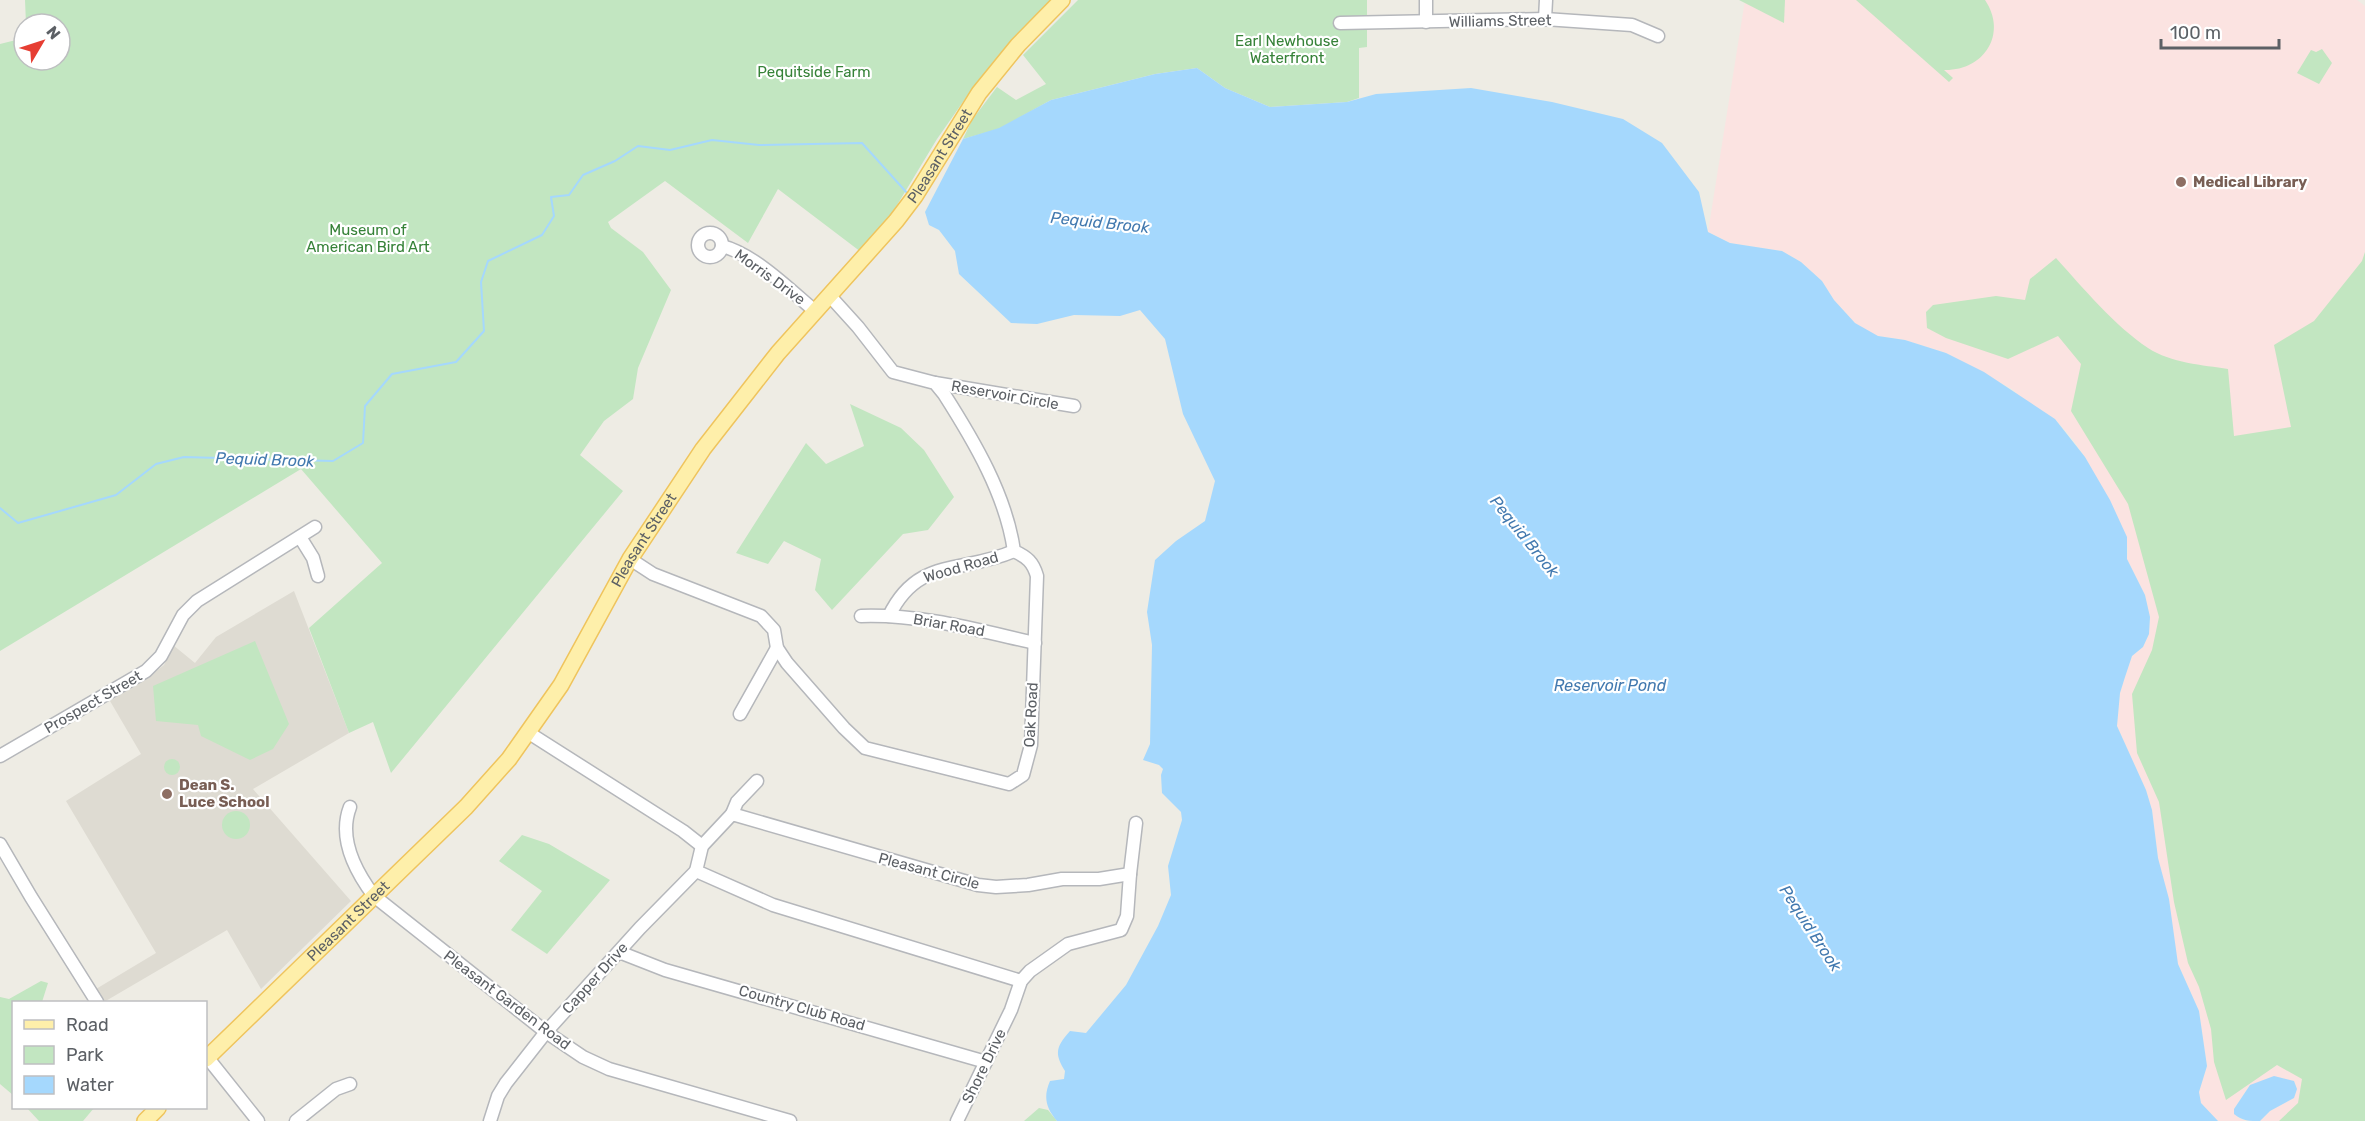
<svg xmlns="http://www.w3.org/2000/svg" width="2365" height="1121" viewBox="0 0 2365 1121" font-family="Rubik,sans-serif">
<style>
.education{fill:#dedbd2}
.medical{fill:#fbe3e1}
.green{fill:#c2e6c1}
.water{fill:#a5d8fd}
.lines{fill:none;stroke-linecap:round;stroke-linejoin:round}
.stream{stroke:#a5d8fd;stroke-width:2}
.minor-casing{stroke:#b5b7bb;stroke-width:15}
.major-casing{stroke:#efc45d;stroke-width:18}
.minor{stroke:#fff;stroke-width:12}
.major{stroke:#feefaa;stroke-width:15}
.education-dot{fill:#8d6e63;stroke:#fff;stroke-width:2}
.labels{text-anchor:middle;stroke-width:4.5;stroke-linejoin:round;paint-order:stroke}
.street-label{font-size:15px;fill:#5c6065;stroke:#fff}
.park-label{font-size:15px;fill:#368238;stroke:#fff}
.education-label{font-size:15px;font-weight:bold;fill:#785e54;stroke:#fff;text-anchor:start}
.water-label{font-size:16px;font-style:italic;fill:#4279af;stroke:#fff}
</style>
<rect width="100%" height="100%" fill="#eeece4"/>
<path class="education" d="M 294,591 L 349,733 L 253,789 L 351,901 L 261,989 L 227,930 L 104,1002 L 96,989 L 156,953 L 66,801 L 141,754 L 110,701 L 150,676 L 164,665 L 173,645 L 195,663 L 216,637 Z"/>
<path class="medical" d="M 1745,0 L 2357,0 L 2365,6 L 2365,1121 L 2260,1121 L 2270,1111 L 2294,1098 L 2297,1089 L 2294,1081 L 2250,1085 L 2234,1109 L 2238,1118 L 2246,1121 L 2218,1121 L 2201,1103 L 2199,1092 L 2207,1066 L 2199,1011 L 2178,964 L 2158,858 L 2152,810 L 2146,790 L 2117,726 L 2120,693 L 2125,677 L 2132,656 L 2143,647 L 2149,634 L 2150,617 L 2145,595 L 2127,559 L 2128,548 L 2085,457 L 2071,437 L 2055,419 L 2026,402 L 2012,389 L 1946,353 L 1905,340 L 1878,336 L 1864,330 L 1855,323 L 1834,300 L 1822,281 L 1801,262 L 1782,251 L 1730,243 L 1708,232 Z"/>
<g class="green">
<path d="M 25,0 L 1053,0 L 993,62 L 972,89 L 937,139 L 891,215 L 861,252 L 778,189 L 748,243 L 665,181 L 608,222 L 611,228 L 643,252 L 671,290 L 638,368 L 633,399 L 604,421 L 580,455 L 623,491 L 391,773 L 373,722 L 349,733 L 309,628 L 382,563 L 301,469 L 0,651 L 0,44 L 24,38 L 24,60 L 60,60 L 60,24 L 26,24 Z"/>
<path d="M 1078,0 L 1367,0 L 1367,47 L 1359,48 L 1359,98 L 1347,102 L 1270,107 L 1225,88 L 1197,68 L 1155,74 L 1051,100 L 999,129 L 963,139 L 972,120 L 997,87 L 1016,100 L 1046,84 L 1023,55 Z"/>
<path d="M 1739,0 L 1785,0 L 1784,23 Z"/>
<path d="M 1856,0 L 1985,0 C 2008,34 1984,71 1944,70 L 1953,78 L 1949,82 Z"/>
<path d="M 2322,49 L 2332,63 L 2319,84 L 2297,73 L 2311,50 L 2316,52 Z"/>
<path d="M 2365,252 L 2365,1121 L 2279,1121 L 2298,1103 L 2302,1079 L 2277,1065 L 2226,1100 L 2214,1062 L 2211,1029 L 2199,987 L 2188,963 L 2174,902 L 2159,802 L 2137,753 L 2132,694 L 2152,650 L 2159,617 L 2128,504 L 2071,411 L 2081,364 L 2058,336 L 2008,359 L 1946,338 L 1927,328 L 1926,312 L 1933,305 L 1996,296 L 2025,300 L 2030,279 L 2056,258 C 2083,288 2115,326 2148,348 C 2171,363 2203,365 2228,369 L 2234,436 L 2291,427 L 2274,345 L 2314,321 L 2362,261 Z"/>
<path d="M 850,404 L 901,428 L 924,450 L 954,497 L 928,530 L 903,534 L 832,610 L 815,590 L 821,559 L 784,541 L 768,564 L 736,553 L 806,443 L 826,464 L 864,446 Z"/>
<path d="M 255,641 L 289,724 L 273,749 L 250,760 L 201,736 L 198,725 L 156,721 L 153,686 Z"/>
<circle cx="172" cy="767" r="8"/>
<circle cx="236" cy="825" r="14"/>
<path d="M 522,835 L 549,844 L 610,880 L 547,954 L 511,930 L 542,891 L 499,861 Z"/>
<path d="M 41,981 L 48,983 L 42,1002 L 14,1002 L 13,1095 L 0,1084 L 0,997 L 9,999 Z"/>
<path d="M 27,1108 L 94,1108 L 83,1121 L 39,1121 Z"/>
<path d="M 1039,1108 L 1048,1110 L 1057,1121 L 1024,1121 Z"/>
</g>
<g class="water">
<path d="M 1197,68 L 1225,88 L 1270,107 L 1347,102 L 1376,94 L 1471,88 L 1552,102 L 1623,119 L 1662,143 L 1699,192 L 1708,232 L 1730,243 L 1782,251 L 1801,262 L 1822,281 L 1834,300 L 1855,323 L 1878,336 L 1905,340 L 1946,353 L 1984,372 L 2055,419 L 2085,457 L 2110,500 L 2127,537 L 2127,559 L 2145,595 L 2150,617 L 2149,634 L 2143,647 L 2132,656 L 2125,677 L 2120,693 L 2117,726 L 2146,790 L 2152,810 L 2158,858 L 2169,899 L 2178,964 L 2199,1011 L 2207,1066 L 2199,1092 L 2201,1103 L 2218,1121 L 1057,1121 C 1046,1108 1043,1097 1050,1081 L 1064,1079 L 1065,1071 C 1054,1053 1056,1047 1070,1031 L 1086,1033 L 1126,985 L 1158,926 L 1171,895 L 1168,866 L 1182,820 L 1181,812 L 1162,793 L 1161,775 L 1163,769 L 1159,765 L 1143,760 L 1150,744 L 1152,645 L 1147,612 L 1155,560 L 1176,541 L 1205,521 L 1215,481 L 1183,414 L 1165,339 L 1140,310 L 1120,316 L 1074,315 L 1037,324 L 1011,323 L 959,274 L 955,251 L 939,230 L 929,225 L 925,212 L 963,139 L 999,128 L 1051,100 L 1155,74 Z"/>
<path d="M 2274,1076 L 2294,1081 L 2297,1089 L 2294,1098 L 2270,1111 L 2260,1121 C 2250,1121 2242,1121 2234,1114 L 2234,1109 L 2250,1085 Z"/>
</g>
<g class="lines">
<path class="stream" d="M 0,508 L 18,523 L 116,495 L 156,464 L 184,457 L 333,461 L 363,443 L 365,406 L 392,374 L 456,362 L 484,331 L 481,282 L 488,261 L 542,235 L 554,216 L 551,197 L 569,195 L 583,175 L 615,161 L 638,146 L 670,150 L 712,140 L 759,145 L 862,143 L 908,194"/>
<defs>
<g id="minor">
<path d="M 1545,19 L 1546,0"/>
<path d="M 1426,22 L 1426,0"/>
<path d="M 1340,23 L 1545,19 L 1632,25 L 1658,36"/>
<circle cx="710" cy="245" r="12"/>
<path d="M 722,246 C 754,254 790,290 815,311"/>
<path d="M 935,383 L 1074,406"/>
<path d="M 300,537 L 313,558 L 318,576"/>
<path d="M 630,559 L 653,574 L 761,616 L 774,630 L 777,648 L 787,663 L 844,728 L 865,748 L 1009,784 L 1023,775 L 1031,745 L 1037,576 C 1033,562 1027,557 1014,551 C 1006,495 974,441 944,394 L 935,383 L 893,372 L 858,327 L 829,295"/>
<path d="M 861,616 C 921,614 977,630 1035,643"/>
<path d="M 889,616 C 918,556 962,574 1014,551"/>
<path d="M 740,714 L 777,648"/>
<path d="M 529,733 L 683,831 L 702,846"/>
<path d="M 0,756 L 146,671 L 161,656 L 183,615 L 197,601 L 315,527"/>
<path d="M 350,807 C 338,838 356,872 374,896 L 546,1032 L 583,1057 L 609,1069 L 790,1121"/>
<path d="M 732,814 L 737,802 L 757,781"/>
<path d="M 0,844 L 31,897 L 97,1002"/>
<path d="M 619,952 L 665,970 L 986,1062"/>
<path d="M 1021,981 L 773,905 L 696,871 L 702,846 L 732,814 L 978,885 L 996,887 L 1028,885 L 1062,879 L 1099,879 L 1130,874 L 1136,823"/>
<path d="M 207,1057 L 258,1121"/>
<path d="M 296,1121 L 336,1089 L 350,1084"/>
<path d="M 490,1121 L 498,1096 L 506,1083 L 546,1032 L 640,928 L 696,871"/>
<path d="M 957,1121 L 1011,1010 L 1021,981 L 1030,971 L 1068,944 L 1121,930 L 1127,916 L 1130,874"/>
</g>
<g id="major">
<path id="s1" d="M 206,1059 L 466,807 L 509,759 L 561,685 L 630,559 L 703,449 L 778,353 L 896,221 L 915,196 L 979,93 L 1018,45 L 1062,0"/>
<path d="M 145,1121 L 158,1108"/>
</g>
</defs>
<use href="#minor" class="minor-casing"/>
<use href="#major" class="major-casing"/>
<use href="#minor" class="minor"/>
<use href="#major" class="major"/>
</g>
<g class="education-dot">
<circle cx="2181" cy="182" r="6"/>
<circle cx="167" cy="794" r="6"/>
</g>
<g class="labels">
<g class="street-label">
<text transform="translate(1500 21) rotate(-1)" y="5">Williams Street</text>
<text dy="5" stroke="none"><textPath href="#s1" startOffset="1170">Pleasant Street</textPath></text>
<text transform="translate(770 277) rotate(36)" y="5">Morris Drive</text>
<text transform="translate(1005 395) rotate(10)" y="5">Reservoir Circle</text>
<text dy="5" stroke="none"><textPath href="#s1" startOffset="684">Pleasant Street</textPath></text>
<text transform="translate(961 567) rotate(-16)" y="5">Wood Road</text>
<text transform="translate(949 625) rotate(10)" y="5">Briar Road</text>
<text transform="translate(93 702) rotate(-30)" y="5">Prospect Street</text>
<text transform="translate(1031 715) rotate(-87)" y="5">Oak Road</text>
<text transform="translate(929 871) rotate(15)" y="5">Pleasant Circle</text>
<text dy="5" stroke="none"><textPath href="#s1" startOffset="198">Pleasant Street</textPath></text>
<text transform="translate(595 978) rotate(-48)" y="5">Capper Drive</text>
<text transform="translate(507 1000) rotate(37)" y="5">Pleasant Garden Road</text>
<text transform="translate(802 1008) rotate(16)" y="5">Country Club Road</text>
<text transform="translate(984 1066) rotate(-64)" y="5">Shore Drive</text>
</g>
<g class="park-label">
<text x="1287" y="46">Earl Newhouse<tspan x="1287" dy="17">Waterfront</tspan></text>
<text x="814" y="77">Pequitside Farm</text>
<text x="368" y="235">Museum of<tspan x="368" dy="17">American Bird Art</tspan></text>
</g>
<g class="education-label">
<text x="2193" y="187">Medical Library</text>
<text x="179" y="790">Dean S.<tspan x="179" dy="17">Luce School</tspan></text>
</g>
<g class="water-label">
<text transform="translate(1100 222) rotate(6)" y="6">Pequid Brook</text>
<text transform="translate(265 459) rotate(2)" y="6">Pequid Brook</text>
<text transform="translate(1525 536) rotate(51)" y="6">Pequid Brook</text>
<text x="1610" y="691">Reservoir Pond</text>
<text transform="translate(1811 928) rotate(57)" y="6">Pequid Brook</text>
</g>
</g>
<rect x="12" y="1001" width="195" height="108" fill="#ffffff" stroke="#bebfc1" stroke-width="1.5"/>
<rect x="24" y="1020" width="30" height="9" fill="#feefaa" stroke="#bebfc1" stroke-width="1.5"/>
<text x="66" y="1031" font-size="18" fill="#5c6065">Road</text>
<rect x="24" y="1046" width="30" height="18" fill="#c2e6c1" stroke="#bebfc1" stroke-width="1.5"/>
<text x="66" y="1061" font-size="18" fill="#5c6065">Park</text>
<rect x="24" y="1076" width="30" height="18" fill="#a5d8fd" stroke="#bebfc1" stroke-width="1.5"/>
<text x="66" y="1091" font-size="18" fill="#5c6065">Water</text>
<g transform="translate(42 42) rotate(51)"><circle r="28" fill="#ffffff" stroke="#bebfc1" stroke-width="1.5"/>
<path d="M0-4.5L10 22L0 15L-10 22Z" fill="#e63e33"/>
<text y="-9" font-size="16" font-weight="bold" text-anchor="middle" fill="#5c6065">N</text>
</g>
<path d="M2161 39v9h118v-9" fill="none" stroke="#5c6065" stroke-width="3"/>
<text x="2170" y="39" font-size="18" fill="#5c6065" stroke="#ffffff" stroke-width="4.5" paint-order="stroke">100 m</text>
</svg>
